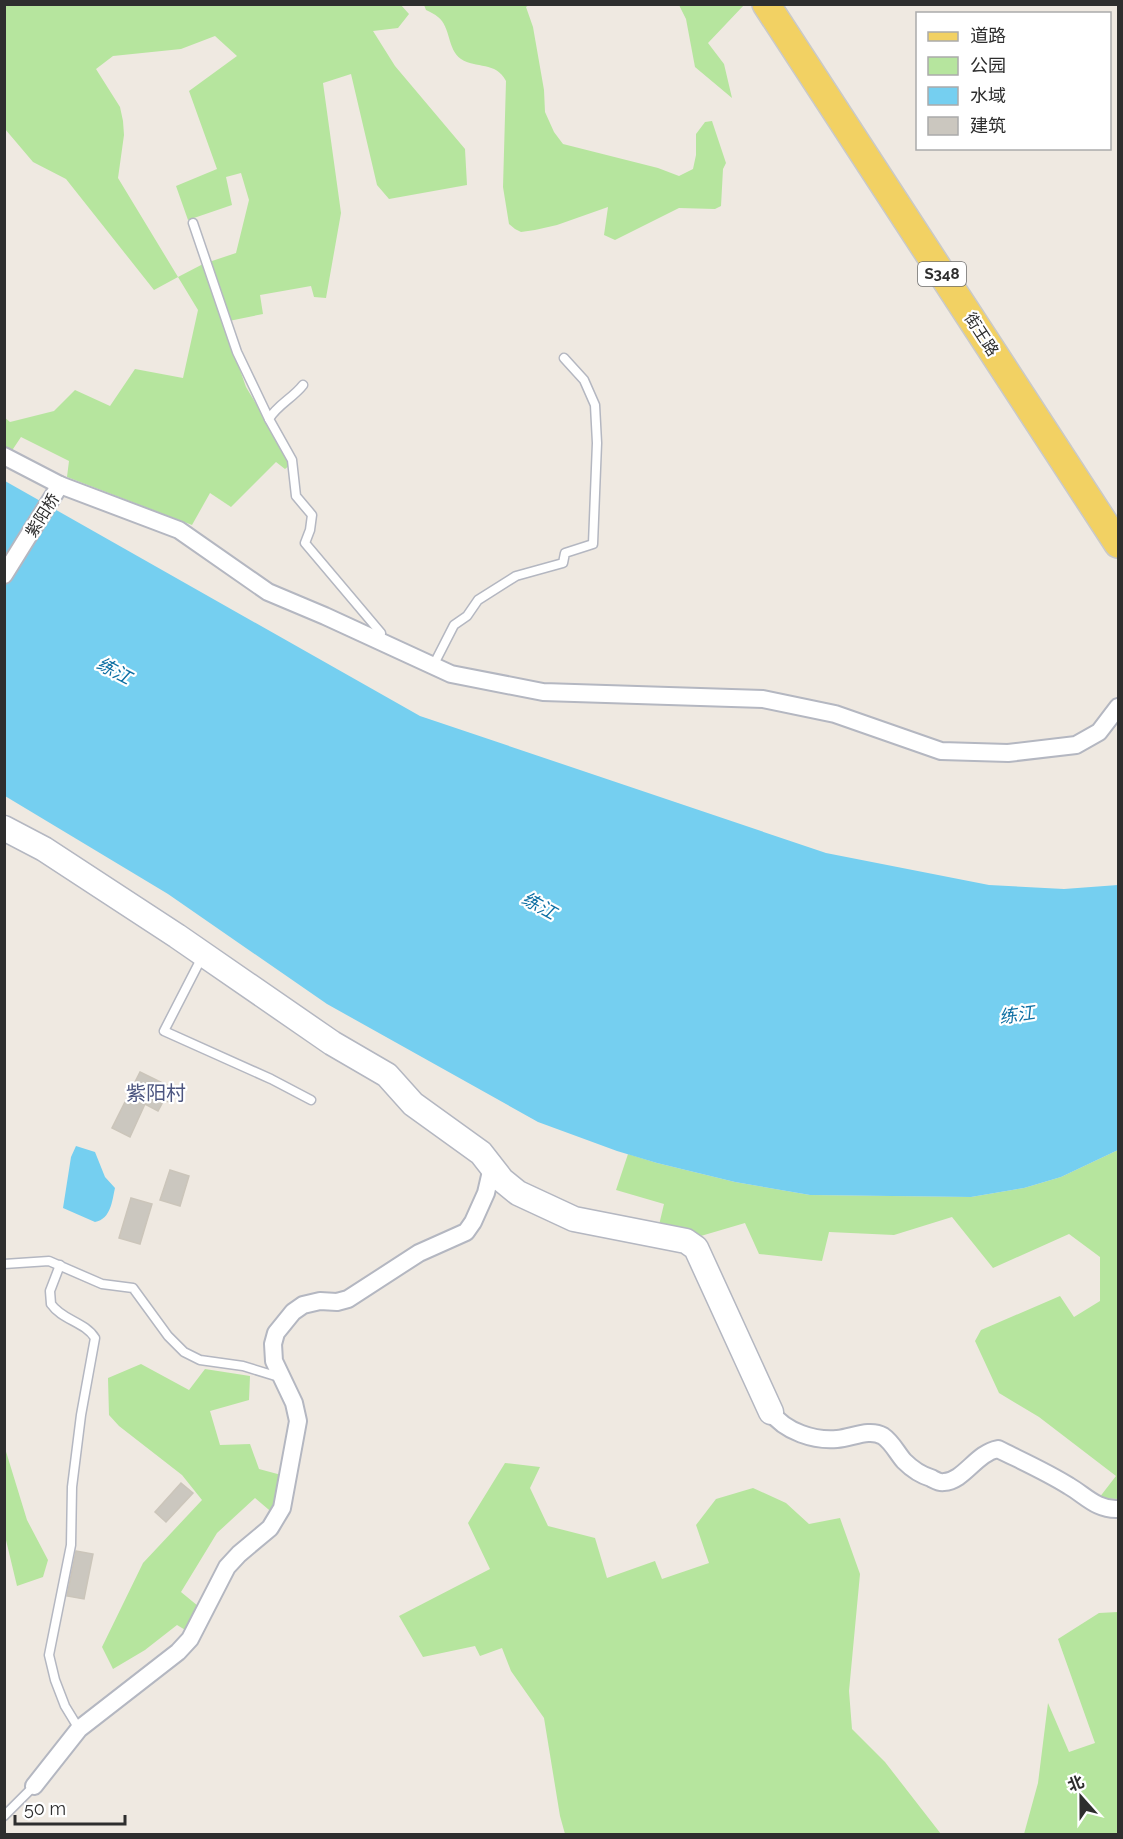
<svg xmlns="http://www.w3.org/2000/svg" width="1123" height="1839" viewBox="0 0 1123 1839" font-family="Raleway,'Noto Sans SC',sans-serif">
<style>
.green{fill:#b6e59e}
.water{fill:#75cff0}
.building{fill:#cbc7bf;stroke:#cbc5ba;stroke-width:1.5}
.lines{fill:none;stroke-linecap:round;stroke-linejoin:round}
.lane-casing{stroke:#b4b7c1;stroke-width:11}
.street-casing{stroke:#b4b7c1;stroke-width:20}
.secondary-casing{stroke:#b4b7c1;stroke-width:27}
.primary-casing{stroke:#c9c9c9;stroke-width:30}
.lane{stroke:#fff;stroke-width:8}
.street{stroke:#fff;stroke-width:16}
.secondary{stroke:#fff;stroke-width:24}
.primary{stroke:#f2d163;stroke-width:27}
.labels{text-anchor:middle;stroke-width:4.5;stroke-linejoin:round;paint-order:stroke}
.shield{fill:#fff;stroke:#6d6d6d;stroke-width:1.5}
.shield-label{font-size:15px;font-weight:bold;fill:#2e2e2e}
.street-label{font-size:16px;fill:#2e2e2e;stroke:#fff}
.water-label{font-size:18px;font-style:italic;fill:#0d6fa3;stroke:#fff}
.quarter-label{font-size:20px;fill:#4d5680;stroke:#fff}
</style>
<rect width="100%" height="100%" fill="#efe9e1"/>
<g class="green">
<path d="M 5,5 L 401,5 L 409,14 L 398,28 L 373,31 L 395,66 L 465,149 L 467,185 L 389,199 L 377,185 L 351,74 L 323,83 L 341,213 L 326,298 L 314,297 L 311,286 L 260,295 L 263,314 L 229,321 L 209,262 L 236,253 L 249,200 L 241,173 L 226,177 L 232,205 L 188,220 L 176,186 L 217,169 L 189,91 L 237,56 L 215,36 L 181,49 L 113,56 L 96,69 L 120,107 L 123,121 L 124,135 L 118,178 L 178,277 L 203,264 L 246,387 L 285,452 L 290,465 L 285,469 L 276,462 L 231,507 L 210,493 L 192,525 L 67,477 L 69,461 L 21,437 L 11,452 L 5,449 L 4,417 L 10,422 L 54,411 L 75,390 L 110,406 L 135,369 L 183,378 L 198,310 L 178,277 L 154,290 L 66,179 L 33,162 L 5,129 Z"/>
<path d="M 424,5 L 529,5 L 526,7 L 533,27 L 544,90 L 545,112 L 554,132 L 563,144 L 658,168 L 679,176 L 693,169 L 696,155 L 696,134 L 705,122 L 712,121 L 726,163 L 723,169 L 721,206 L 715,209 L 679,208 L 615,240 L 604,235 L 608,207 L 557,225 L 535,230 L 521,232 L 515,229 L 509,224 L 503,187 L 506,81 C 496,61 476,69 461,59 C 447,49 451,27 438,17 C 435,14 430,12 426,10 Z"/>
<path d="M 679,5 L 744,5 L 708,43 L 724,64 L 732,98 L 695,67 L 686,19 Z"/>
<path d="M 1118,1150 L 1118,1499 L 1099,1498 L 1116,1476 L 1039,1417 L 999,1393 L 975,1341 L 981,1330 L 1060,1296 L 1074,1317 L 1100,1301 L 1100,1257 L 1069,1234 L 993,1268 L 952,1217 L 894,1235 L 829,1232 L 822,1261 L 759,1254 L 745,1223 L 694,1238 L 659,1225 L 664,1204 L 616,1190 L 628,1154 L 657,1163 L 735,1182 L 810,1195 L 971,1197 L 1024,1188 L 1061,1177 Z"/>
<path d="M 141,1364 L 189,1390 L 205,1369 L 250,1376 L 249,1400 L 210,1411 L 220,1445 L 250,1444 L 259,1469 L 285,1476 L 275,1515 L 255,1498 L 217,1533 L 181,1592 L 198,1606 L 187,1631 L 177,1625 L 145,1650 L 113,1669 L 102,1647 L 143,1563 L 202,1500 L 182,1475 L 119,1426 L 109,1415 L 108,1378 Z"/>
<path d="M 4,1445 L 27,1520 L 48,1560 L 43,1577 L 17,1586 L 5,1536 Z"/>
<path d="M 505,1463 L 540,1467 L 530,1488 L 548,1526 L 595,1538 L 607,1578 L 655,1561 L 662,1579 L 709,1563 L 696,1525 L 716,1499 L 753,1488 L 786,1503 L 809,1524 L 840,1518 L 860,1574 L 849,1691 L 852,1729 L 885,1762 L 941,1834 L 565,1834 L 560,1816 L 544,1718 L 511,1671 L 502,1648 L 480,1656 L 475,1646 L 423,1657 L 399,1616 L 490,1569 L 468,1523 Z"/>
<path d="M 1118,1612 L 1118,1834 L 1024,1834 L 1038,1783 L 1048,1703 L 1069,1752 L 1095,1743 L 1058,1639 L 1099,1613 Z"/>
</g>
<g class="water">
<path d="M 5,481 L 420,716 L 826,853 L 989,885 L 1064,889 L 1118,885 L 1118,1150 L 1061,1177 L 1024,1188 L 971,1197 L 810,1195 L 735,1182 L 657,1163 L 617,1151 L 538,1122 L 327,1004 L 168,894 L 5,796 Z"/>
<path d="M 76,1146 L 95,1152 L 105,1177 L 115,1188 C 112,1201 111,1219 95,1222 L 63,1208 L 71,1157 Z"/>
</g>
<g class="building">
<path d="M 140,1072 L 175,1089 L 169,1102 L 164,1100 L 158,1111 L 145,1104 L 130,1137 L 112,1128 Z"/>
<path d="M 170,1170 L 189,1176 L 180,1206 L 160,1200 Z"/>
<path d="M 131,1198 L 152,1204 L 140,1244 L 119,1238 Z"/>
<path d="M 181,1483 L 193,1493 L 166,1522 L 155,1512 Z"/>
<path d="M 76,1551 L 93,1554 L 84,1599 L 67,1596 Z"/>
</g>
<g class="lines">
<defs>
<g id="lane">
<path d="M 193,223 L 237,352 L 269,419"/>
<path d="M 303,385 C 293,398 277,405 269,419 L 292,460 L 296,496 L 312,515 L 310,530 L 305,543 L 381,633 L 380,641"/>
<path d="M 433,666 L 454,625 L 467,616 L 478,600 L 516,576 L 563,563 L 565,553 L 593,544 L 597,443 L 595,405 L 584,380 L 564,358"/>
<path d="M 202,957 L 164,1031 L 271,1079 L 311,1100"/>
<path d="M 4,1264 L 49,1261 L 102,1284 L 133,1288 L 168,1336 L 184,1352 L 200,1360 L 243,1366 L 282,1378"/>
<path d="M 60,1265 L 50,1291 L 51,1304 C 62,1320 85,1322 95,1338 L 81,1415 L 72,1487 L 71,1545 L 49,1655 L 55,1680 L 65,1706 L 79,1729"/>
<path d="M 4,1816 L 34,1786"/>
</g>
<g id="street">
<path d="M 4,456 L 60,485 L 179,530 L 268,592 L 325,616 L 451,674 L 543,692 L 763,699 L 835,714 L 941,751 L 1008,753 L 1076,745 L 1099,732 L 1118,707"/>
<path d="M 4,575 L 60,485"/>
<path d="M 771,1412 C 785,1432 815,1441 837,1439 C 852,1438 869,1428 883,1436 C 892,1442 897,1453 904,1461 C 911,1468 921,1475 931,1478 C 935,1480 939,1483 944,1482 C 964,1481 976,1453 998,1449 C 1022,1461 1047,1472 1069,1486 C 1086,1496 1097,1510 1118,1509"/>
<path d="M 34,1786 L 79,1729 L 178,1652 L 190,1639 L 227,1567 L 239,1554 L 270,1528 L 282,1508 L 298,1421 L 294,1403 L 274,1361 L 273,1344 L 276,1333 L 293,1312 L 303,1305 L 320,1301 L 337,1302 L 348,1299 L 419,1253 L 466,1232 L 473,1222 L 486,1193 L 492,1167"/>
</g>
<path id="secondary" d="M 4,828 L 44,849 L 177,936 L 332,1043 L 387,1075 L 413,1104 L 481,1153 L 502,1180 L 518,1193 L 574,1219 L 686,1241 L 696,1248 L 771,1412"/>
<path id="primary" d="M 766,4 L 1118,544"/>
</defs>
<use href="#lane" class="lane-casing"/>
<use href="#street" class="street-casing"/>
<use href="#secondary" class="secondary-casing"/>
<use href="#primary" class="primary-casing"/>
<use href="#lane" class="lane"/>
<use href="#street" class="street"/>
<use href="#secondary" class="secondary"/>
<use href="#primary" class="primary"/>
</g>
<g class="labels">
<rect class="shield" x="918" y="262" width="48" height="24" rx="4.5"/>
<g class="shield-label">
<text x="942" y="279">S348</text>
</g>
<g class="street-label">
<text transform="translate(982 334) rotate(57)" y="6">街王路</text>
<text transform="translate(42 515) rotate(-58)" y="6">紫阳桥</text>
</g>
<g class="water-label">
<text transform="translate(114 671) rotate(28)" y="6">练江</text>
<text transform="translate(539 906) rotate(29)" y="6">练江</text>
<text transform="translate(1017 1015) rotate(-8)" y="6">练江</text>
</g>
<g class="quarter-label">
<text x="156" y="1100">紫阳村</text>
</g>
</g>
<rect width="1123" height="1839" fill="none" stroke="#2e2e2e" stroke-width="12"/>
<rect x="916" y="12" width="195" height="138" fill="#ffffff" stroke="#ababab" stroke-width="1.5"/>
<rect x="928" y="32" width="30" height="9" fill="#f2d163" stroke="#ababab" stroke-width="1.5"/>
<text x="970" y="42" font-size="18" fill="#2e2e2e">道路</text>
<rect x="928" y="57" width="30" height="18" fill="#b6e59e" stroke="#ababab" stroke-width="1.5"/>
<text x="970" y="72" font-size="18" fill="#2e2e2e">公园</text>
<rect x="928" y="87" width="30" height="18" fill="#75cff0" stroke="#ababab" stroke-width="1.5"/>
<text x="970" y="102" font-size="18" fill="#2e2e2e">水域</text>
<rect x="928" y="117" width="30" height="18" fill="#cbc7bf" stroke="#ababab" stroke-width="1.5"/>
<text x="970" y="132" font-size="18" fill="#2e2e2e">建筑</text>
<g transform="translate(1081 1797) rotate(339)" stroke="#ffffff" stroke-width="4.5" paint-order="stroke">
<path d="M0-4.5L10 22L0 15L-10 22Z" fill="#2e2e2e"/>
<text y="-9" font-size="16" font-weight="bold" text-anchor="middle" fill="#2e2e2e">北</text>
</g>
<path d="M15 1815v9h110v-9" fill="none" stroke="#2e2e2e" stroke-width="3"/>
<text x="24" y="1815" font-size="18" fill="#2e2e2e" stroke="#ffffff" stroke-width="4.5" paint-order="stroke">50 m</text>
</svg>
